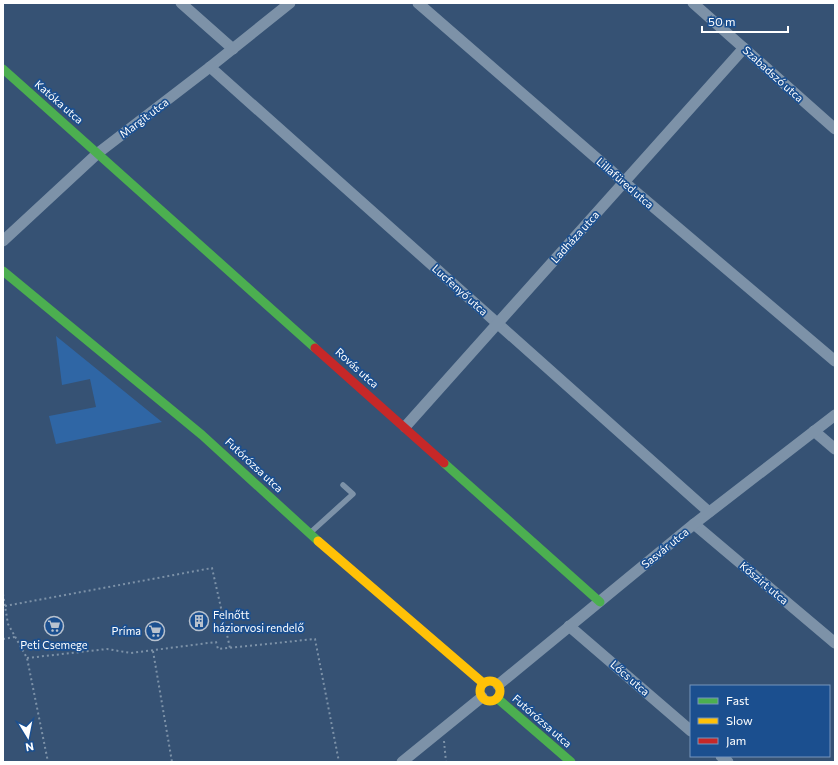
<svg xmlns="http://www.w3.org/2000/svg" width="838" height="765" viewBox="0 0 838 765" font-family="Commissioner,sans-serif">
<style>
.park{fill:#2f66a5}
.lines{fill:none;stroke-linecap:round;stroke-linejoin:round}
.path{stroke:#7d92a8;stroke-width:2;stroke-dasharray:2 3;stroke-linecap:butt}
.lane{stroke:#7d92a8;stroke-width:5.5}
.street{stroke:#7d92a8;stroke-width:11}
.fast{stroke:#4caf50;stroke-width:9}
.slow{stroke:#ffc107;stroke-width:9}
.jam{stroke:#c62828;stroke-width:9}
.labels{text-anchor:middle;stroke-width:3.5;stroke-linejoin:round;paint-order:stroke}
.street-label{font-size:11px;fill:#fff;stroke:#1b4f8f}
.poi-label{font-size:11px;fill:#fff;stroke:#1b4f8f;text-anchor:start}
</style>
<rect width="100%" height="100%" fill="#365274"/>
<path class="park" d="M 56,336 L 162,422 L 56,444 L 49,416 L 96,407 L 90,379 L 62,385 Z"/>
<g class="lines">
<g class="path">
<path d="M 3,594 L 8,624 L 27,658 L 48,762"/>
<path d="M 5,606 L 212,568 L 230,648"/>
<path d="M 3,639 L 15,637"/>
<path d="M 153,651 L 172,762"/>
<path d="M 27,658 L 107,649 L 131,653 L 216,642 L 218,649 L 315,639 L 339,762"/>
<path d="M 444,741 L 446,762"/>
</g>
<path class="lane" d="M 310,533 L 353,494 L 343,485"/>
<g class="street">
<path d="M 181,3 L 233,49"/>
<path d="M 418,3 L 624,182 L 835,361"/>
<path d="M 693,3 L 835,129"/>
<path d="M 210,67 L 709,512"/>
<path d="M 3,241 L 98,153 L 210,67 L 290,3"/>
<path d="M 405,427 L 744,48"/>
<path d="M 814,431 L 835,449"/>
<path d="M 694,524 L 835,643"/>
<path d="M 569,626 L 691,731"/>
<path d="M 498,685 L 694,524 L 835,415"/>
<path d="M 721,756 L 728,762"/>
<path d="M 402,762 L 482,697"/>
</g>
<g class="fast">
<path d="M 3,69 L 315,348"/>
<path d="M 3,271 L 202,435 L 318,541"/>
<path d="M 444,463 L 600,602"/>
<path d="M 497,698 L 571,762"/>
</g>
<g class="slow">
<path d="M 318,541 L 483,683"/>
<circle cx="490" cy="691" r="10"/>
</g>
<path class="jam" d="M 315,348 L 444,463"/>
</g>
<defs>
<symbol id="building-ring" viewBox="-11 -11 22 22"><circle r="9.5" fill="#1b4f8f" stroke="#b9c2ce" stroke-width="1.5"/><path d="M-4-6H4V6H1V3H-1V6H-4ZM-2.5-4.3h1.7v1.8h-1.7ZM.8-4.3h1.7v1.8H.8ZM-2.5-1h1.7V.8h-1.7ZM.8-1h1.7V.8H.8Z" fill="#b9c2ce"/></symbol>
<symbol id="supermarket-ring" viewBox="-11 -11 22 22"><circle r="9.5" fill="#1b4f8f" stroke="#b9c2ce" stroke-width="1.5"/><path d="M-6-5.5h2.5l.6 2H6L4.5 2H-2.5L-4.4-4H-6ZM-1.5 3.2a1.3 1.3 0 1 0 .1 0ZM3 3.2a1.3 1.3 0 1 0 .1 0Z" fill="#b9c2ce"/></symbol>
</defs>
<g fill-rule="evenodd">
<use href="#building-ring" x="188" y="610" width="22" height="22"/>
<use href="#supermarket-ring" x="43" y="615" width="22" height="22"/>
<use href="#supermarket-ring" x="144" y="620" width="22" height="22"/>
</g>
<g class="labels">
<g class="street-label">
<text transform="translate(773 74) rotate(42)" y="4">Szabadszó utca</text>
<text transform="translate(59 102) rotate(41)" y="4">Katóka utca</text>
<text transform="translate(144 118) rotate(-37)" y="4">Margit utca</text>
<text transform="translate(625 183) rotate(41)" y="4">Lillafüred utca</text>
<text transform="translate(575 237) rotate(-48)" y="4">Ladháza utca</text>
<text transform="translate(460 290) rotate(42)" y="4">Lucfenyő utca</text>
<text transform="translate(357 368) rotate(42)" y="4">Rovás utca</text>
<text transform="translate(254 465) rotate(43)" y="4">Futórózsa utca</text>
<text transform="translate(665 548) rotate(-39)" y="4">Sasvár utca</text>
<text transform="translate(764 583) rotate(40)" y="4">Kőszirt utca</text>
<text transform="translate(630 678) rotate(41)" y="4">Lőcs utca</text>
<text transform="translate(542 721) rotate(41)" y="4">Futórózsa utca</text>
</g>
<g class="poi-label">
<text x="213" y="619">Felnőtt<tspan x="213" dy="13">háziorvosi rendelő</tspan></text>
<text x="141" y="635" text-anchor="end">Príma</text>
<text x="54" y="649" text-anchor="middle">Peti Csemege</text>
</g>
</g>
<rect width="838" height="765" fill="none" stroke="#ffffff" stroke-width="8"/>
<rect x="690" y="685" width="140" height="72" fill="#1b4f8f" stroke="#7695bc"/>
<rect x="698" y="698" width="20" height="6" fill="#4caf50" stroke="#7695bc"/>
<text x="726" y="705" font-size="12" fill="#ffffff">Fast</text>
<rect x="698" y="718" width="20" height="6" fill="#ffc107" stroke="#7695bc"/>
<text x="726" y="725" font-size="12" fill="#ffffff">Slow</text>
<rect x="698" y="738" width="20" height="6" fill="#c62828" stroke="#7695bc"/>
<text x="726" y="745" font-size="12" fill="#ffffff">Jam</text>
<g transform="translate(28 737) rotate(170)" stroke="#1b4f8f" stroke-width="3" paint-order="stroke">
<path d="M0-3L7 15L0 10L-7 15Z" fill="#ffffff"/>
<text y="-6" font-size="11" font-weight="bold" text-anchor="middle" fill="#ffffff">N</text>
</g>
<path d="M702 26v6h86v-6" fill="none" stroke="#ffffff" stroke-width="2"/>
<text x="708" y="26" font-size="12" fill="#ffffff" stroke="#1b4f8f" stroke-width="3" paint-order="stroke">50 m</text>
</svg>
